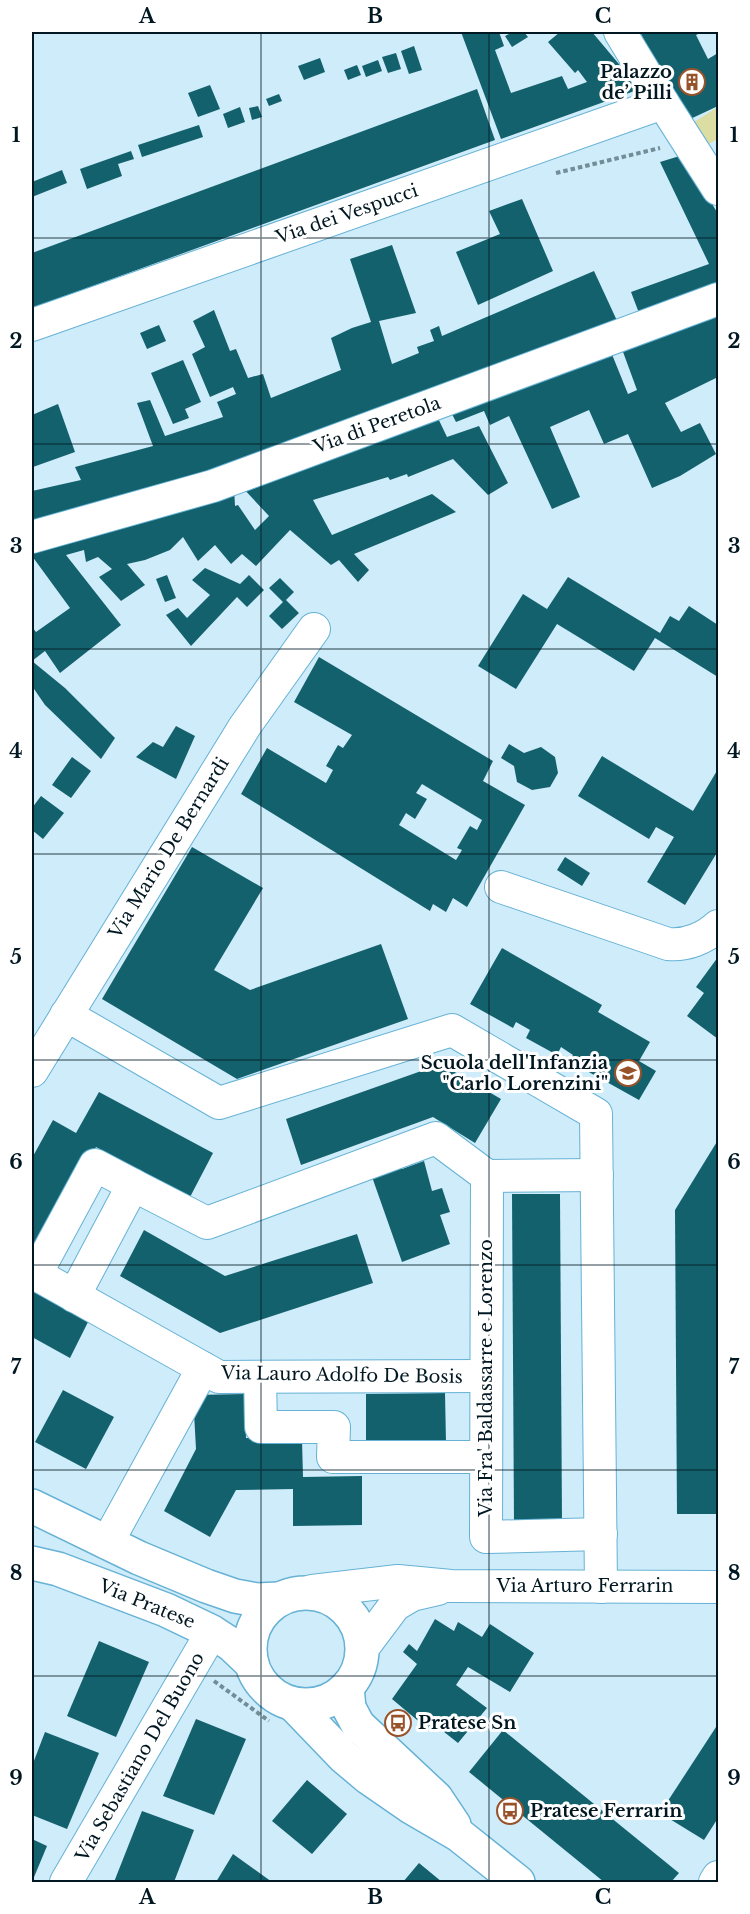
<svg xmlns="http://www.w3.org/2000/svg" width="750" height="1914" viewBox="0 0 750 1914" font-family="'Libre Baskerville',serif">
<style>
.green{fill:#dcdda2}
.building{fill:#13616c;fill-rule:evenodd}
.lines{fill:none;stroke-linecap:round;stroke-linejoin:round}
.minor-casing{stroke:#66b2d5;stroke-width:34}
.major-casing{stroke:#66b2d5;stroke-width:36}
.path{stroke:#728c98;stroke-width:4;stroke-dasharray:4.5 3;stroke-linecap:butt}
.minor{stroke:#fff;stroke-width:32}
.major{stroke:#fff;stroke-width:33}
.grid{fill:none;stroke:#011721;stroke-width:1.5;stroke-opacity:0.55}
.labels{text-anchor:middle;stroke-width:6;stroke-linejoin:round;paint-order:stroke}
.poi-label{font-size:18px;font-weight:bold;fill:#011721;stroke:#fff;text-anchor:end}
.street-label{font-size:18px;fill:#011721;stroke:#fff}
.neatline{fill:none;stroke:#011721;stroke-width:2}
.grid-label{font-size:20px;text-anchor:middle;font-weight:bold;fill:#011721}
</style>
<rect width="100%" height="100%" fill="#cfecfa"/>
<path class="green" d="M 718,107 L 718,139 L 705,146 L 694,122 Z"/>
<g class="building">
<path d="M 461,32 L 499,32 L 504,46 L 495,50 L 511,93 L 562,76 L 568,89 L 587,82 L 578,70 L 575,73 L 548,42 L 560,32 L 592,32 L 640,89 L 501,139 Z"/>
<path d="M 513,32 L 524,32 L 528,37 L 512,47 L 505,36 Z"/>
<path d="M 640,32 L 702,32 L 696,35 L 708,59 L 718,53 L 718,106 L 686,121 Z"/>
<path d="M 414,46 L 422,70 L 409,74 L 401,51 Z"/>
<path d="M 396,53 L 401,69 L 388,73 L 382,57 Z"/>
<path d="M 320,58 L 325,72 L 304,80 L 298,66 Z"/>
<path d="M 378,60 L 382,71 L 366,77 L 362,66 Z"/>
<path d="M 357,65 L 361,75 L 348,80 L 344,70 Z"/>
<path d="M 210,85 L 220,109 L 198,117 L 188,93 Z"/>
<path d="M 477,89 L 495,140 L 32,308 L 32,253 Z"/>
<path d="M 279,94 L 282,101 L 269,106 L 266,99 Z"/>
<path d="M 258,106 L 262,117 L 252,120 L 249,108 Z"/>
<path d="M 240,107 L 245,122 L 228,128 L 223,114 Z"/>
<path d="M 199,125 L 203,137 L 142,157 L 138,145 Z"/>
<path d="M 131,151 L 134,159 L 118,164 L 122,176 L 87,189 L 80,169 Z"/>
<path d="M 683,155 L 718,214 L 718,286 L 639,313 L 631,292 L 709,264 L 660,162 Z"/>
<path d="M 62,170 L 67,183 L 32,197 L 32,182 Z"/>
<path d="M 522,199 L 553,271 L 478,305 L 456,252 L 500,234 L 489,211 Z"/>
<path d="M 392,245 L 416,313 L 379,321 L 392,364 L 419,353 L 417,347 L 434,341 L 430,330 L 439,326 L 442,336 L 594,271 L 619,325 L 263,456 L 32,527 L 32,491 L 81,480 L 75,467 L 153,446 L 137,403 L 150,400 L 165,436 L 223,417 L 217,402 L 236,394 L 233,387 L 210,397 L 192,354 L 205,347 L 193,321 L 214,310 L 230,351 L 236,349 L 248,378 L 263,374 L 271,398 L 341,370 L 331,338 L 352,328 L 371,322 L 350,259 Z"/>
<path d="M 718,305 L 718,377 L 665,403 L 681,432 L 700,423 L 716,454 L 680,476 L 652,488 L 628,434 L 604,444 L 589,410 L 550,427 L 580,497 L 552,509 L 509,416 L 490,425 L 484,411 L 456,422 L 449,408 L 609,347 L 628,394 L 637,390 L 619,341 Z"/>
<path d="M 159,325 L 166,341 L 147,349 L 140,333 Z"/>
<path d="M 183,360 L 201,402 L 185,409 L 189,418 L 173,424 L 151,373 Z"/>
<path d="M 58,404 L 75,452 L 33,467 L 32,462 L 32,415 Z"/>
<path d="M 436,414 L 447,437 L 479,426 L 508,483 L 488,495 L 453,459 L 408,477 L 407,474 L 390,480 L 388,477 L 313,500 L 332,535 L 432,494 L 456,512 L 354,554 L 369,570 L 358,582 L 339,560 L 331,565 L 290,530 L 256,566 L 242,554 L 231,564 L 215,545 L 198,561 L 183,537 L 170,550 L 145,560 L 127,564 L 145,585 L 121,601 L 99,577 L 112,569 L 98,557 L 86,562 L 84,550 L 66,555 L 121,625 L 60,673 L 45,651 L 32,661 L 65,688 L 115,738 L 101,759 L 45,705 L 32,686 L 32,627 L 36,632 L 70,608 L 32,556 L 32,547 L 234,487 L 235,506 L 238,505 L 255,530 L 269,516 L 242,487 Z"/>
<path d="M 205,568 L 240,584 L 249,575 L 264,590 L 247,607 L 237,597 L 191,646 L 166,615 L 178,608 L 187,618 L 210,595 L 192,580 Z"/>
<path d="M 167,575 L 176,598 L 165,602 L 156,579 Z"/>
<path d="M 568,577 L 660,633 L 670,616 L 679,621 L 689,606 L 718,625 L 718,677 L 655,638 L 634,671 L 557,624 L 516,689 L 478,666 L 523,594 L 547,609 Z"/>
<path d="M 280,578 L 294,592 L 286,600 L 299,613 L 282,629 L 269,616 L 283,602 L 269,588 Z"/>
<path d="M 319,657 L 493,761 L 483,781 L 525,805 L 467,907 L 453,898 L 446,912 L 433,904 L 430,911 L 241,794 L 267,748 L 326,783 L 333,770 L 326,766 L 338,745 L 343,748 L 352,735 L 294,702 ZM 422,784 L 482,820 L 477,830 L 470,826 L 457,848 L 462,850 L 456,860 L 399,825 L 406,813 L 415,819 L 427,799 L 416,793 Z"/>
<path d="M 176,726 L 195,736 L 176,779 L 136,757 L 153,742 L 163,747 Z"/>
<path d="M 509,744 L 524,753 L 541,747 L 555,757 L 558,773 L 550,787 L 532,790 L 517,782 L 514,766 L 501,758 Z"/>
<path d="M 602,756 L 693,811 L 718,769 L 718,851 L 685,905 L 647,882 L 674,837 L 656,827 L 649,839 L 578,796 Z"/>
<path d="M 72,757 L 91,771 L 71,798 L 52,785 Z"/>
<path d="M 41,796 L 64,813 L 43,839 L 32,830 L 32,808 Z"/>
<path d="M 192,847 L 263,888 L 214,970 L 250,990 L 381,944 L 408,1019 L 237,1079 L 102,999 Z"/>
<path d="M 565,857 L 590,873 L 582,886 L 557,870 Z"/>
<path d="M 502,948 L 602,1005 L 598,1012 L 650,1042 L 639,1061 L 656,1071 L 639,1100 L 569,1061 L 573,1055 L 561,1047 L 557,1055 L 526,1038 L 530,1030 L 516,1022 L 513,1028 L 470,1004 Z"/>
<path d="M 718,957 L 718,1039 L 687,1016 L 704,993 L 696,987 Z"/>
<path d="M 441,1064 L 501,1099 L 475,1143 L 433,1117 L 301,1165 L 286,1119 Z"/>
<path d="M 99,1092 L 213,1153 L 189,1199 L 96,1147 L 39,1249 L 32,1245 L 32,1158 L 53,1120 L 76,1133 Z"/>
<path d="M 718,1140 L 718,1514 L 677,1514 L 675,1210 Z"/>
<path d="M 424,1161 L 432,1191 L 442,1188 L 450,1212 L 440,1215 L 450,1244 L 402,1262 L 371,1174 L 399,1163 L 402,1169 Z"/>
<path d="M 512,1194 L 560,1194 L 562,1523 L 514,1523 Z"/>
<path d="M 144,1230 L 225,1276 L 357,1234 L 373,1283 L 220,1333 L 120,1276 Z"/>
<path d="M 32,1291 L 88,1322 L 70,1358 L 32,1337 Z"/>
<path d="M 63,1390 L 114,1417 L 86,1469 L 35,1442 Z"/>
<path d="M 445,1393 L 446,1443 L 366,1444 L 366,1394 Z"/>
<path d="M 245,1394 L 246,1438 L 302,1440 L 303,1477 L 362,1476 L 362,1525 L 293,1526 L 293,1489 L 236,1490 L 210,1537 L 164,1511 L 196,1449 L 193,1395 Z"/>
<path d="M 435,1619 L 454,1631 L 458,1622 L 482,1637 L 490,1624 L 534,1653 L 510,1692 L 468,1667 L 456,1685 L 487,1708 L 458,1743 L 434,1724 L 429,1730 L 392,1699 L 417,1664 L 403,1652 L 409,1644 L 417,1651 Z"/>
<path d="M 99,1641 L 149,1662 L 116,1737 L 67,1716 Z"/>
<path d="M 196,1719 L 246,1739 L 214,1815 L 163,1796 Z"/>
<path d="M 718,1724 L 718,1818 L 704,1840 L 660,1813 Z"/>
<path d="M 503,1730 L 679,1873 L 671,1882 L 604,1882 L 469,1772 Z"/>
<path d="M 45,1732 L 99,1753 L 67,1829 L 32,1815 L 32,1766 Z"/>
<path d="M 307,1780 L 347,1814 L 312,1854 L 272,1821 Z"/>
<path d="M 142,1811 L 194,1830 L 174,1882 L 114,1882 Z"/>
<path d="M 32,1839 L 47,1846 L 32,1882 Z"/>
<path d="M 233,1854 L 272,1882 L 216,1882 Z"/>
<path d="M 419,1863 L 442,1882 L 403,1882 Z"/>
</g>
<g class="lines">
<defs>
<g id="minor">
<path d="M 620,32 L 663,103 L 718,189"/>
<path d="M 32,325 L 663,103"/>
<path d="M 32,537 L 213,486 L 718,299"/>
<path d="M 501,887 L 668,944 C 686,946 705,938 718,926"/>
<path d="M 66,1015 L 219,1103 L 452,1030 L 596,1114 L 601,1587"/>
<path d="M 32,1071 L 245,726 L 314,629"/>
<path d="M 487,1176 L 486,1537 L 601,1534"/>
<path d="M 133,1185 L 207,1223 L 436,1138 L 487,1176 L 597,1175"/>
<path d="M 32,1272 L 219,1377 L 486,1376"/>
<path d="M 36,1274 L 95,1165 L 133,1185 L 74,1296"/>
<path d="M 260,1377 L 261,1427 L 334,1427 L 333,1457 L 486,1457"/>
<path d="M 107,1543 L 203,1368"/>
<path d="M 312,1591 L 398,1581 L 451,1586 L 718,1587"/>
<path d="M 362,1649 L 395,1605 L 412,1595 L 438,1589"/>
<path d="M 66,1882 L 212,1632"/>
<path d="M 715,1882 L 718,1877"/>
</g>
<g id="major">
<path d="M 32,1506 L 139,1558 L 206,1586 L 235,1596 L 257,1600 L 279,1599"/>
<path d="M 32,1563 L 58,1569 L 166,1610 L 212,1632 L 232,1645 L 252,1664"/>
<circle cx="306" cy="1649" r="56"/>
<path d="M 347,1687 L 349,1708 L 358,1725 L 436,1798 L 454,1825"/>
<path d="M 293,1704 L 344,1757 L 369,1778 L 411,1807 L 459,1835 L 518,1882"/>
</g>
</defs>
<use href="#minor" class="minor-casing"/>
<use href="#major" class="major-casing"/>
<g class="path">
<path d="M 556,173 L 660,148"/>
<path d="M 214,1681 L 269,1721"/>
</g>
<use href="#minor" class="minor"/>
<use href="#major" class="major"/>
</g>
<path class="grid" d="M 261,32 L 261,1882M 489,32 L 489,1882M 32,238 L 718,238M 32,444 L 718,444M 32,649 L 718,649M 32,854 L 718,854M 32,1060 L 718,1060M 32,1265 L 718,1265M 32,1470 L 718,1470M 32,1676 L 718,1676"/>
<defs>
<symbol id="building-ring" viewBox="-11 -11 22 22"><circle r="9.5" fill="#fff" stroke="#985229" stroke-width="1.5"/><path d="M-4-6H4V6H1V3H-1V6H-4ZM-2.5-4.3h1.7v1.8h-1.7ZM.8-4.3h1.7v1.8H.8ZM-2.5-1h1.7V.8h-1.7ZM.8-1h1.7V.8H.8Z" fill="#985229"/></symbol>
<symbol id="school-ring" viewBox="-11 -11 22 22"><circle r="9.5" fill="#fff" stroke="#985229" stroke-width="1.5"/><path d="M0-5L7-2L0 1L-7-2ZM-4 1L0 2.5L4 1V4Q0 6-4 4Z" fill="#985229"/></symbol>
<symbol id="bus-ring" viewBox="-11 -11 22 22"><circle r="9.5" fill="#fff" stroke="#985229" stroke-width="1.5"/><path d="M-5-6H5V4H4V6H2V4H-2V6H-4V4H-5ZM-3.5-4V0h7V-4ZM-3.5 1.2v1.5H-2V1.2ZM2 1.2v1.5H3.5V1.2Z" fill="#985229"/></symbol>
</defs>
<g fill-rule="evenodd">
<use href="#building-ring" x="677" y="67" width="30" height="30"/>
<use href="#school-ring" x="613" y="1058" width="30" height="30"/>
<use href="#bus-ring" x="383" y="1708" width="30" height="30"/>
<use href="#bus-ring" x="495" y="1796" width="30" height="30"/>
</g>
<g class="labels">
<g class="poi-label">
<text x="672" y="78">Palazzo<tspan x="672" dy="21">de’ Pilli</tspan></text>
<text x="608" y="1069">Scuola dell'Infanzia<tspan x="608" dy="21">"Carlo Lorenzini"</tspan></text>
<text x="418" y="1729" text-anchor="start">Pratese Sn</text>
<text x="530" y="1817" text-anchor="start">Pratese Ferrarin</text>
</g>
<g class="street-label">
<text transform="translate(347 214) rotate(-19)" y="6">Via dei Vespucci</text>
<text transform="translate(377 425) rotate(-20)" y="6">Via di Peretola</text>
<text transform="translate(169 848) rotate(-58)" y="6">Via Mario De Bernardi</text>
<text transform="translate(342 1375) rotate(1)" y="6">Via Lauro Adolfo De Bosis</text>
<text transform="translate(486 1378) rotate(-90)" y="6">Via Fra' Baldassarre e Lorenzo</text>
<text x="585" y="1592">Via Arturo Ferrarin</text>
<text transform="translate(147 1604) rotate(22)" y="6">Via Pratese</text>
<text transform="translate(140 1757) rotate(-60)" y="6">Via Sebastiano Del Buono</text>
</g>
</g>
<rect width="750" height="1914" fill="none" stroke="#ffffff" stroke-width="66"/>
<rect x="33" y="33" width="684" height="1848" class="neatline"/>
<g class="grid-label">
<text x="147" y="23">A</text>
<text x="375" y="23">B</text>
<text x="603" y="23">C</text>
<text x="16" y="142">1</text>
<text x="734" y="142">1</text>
<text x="16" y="348">2</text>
<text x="734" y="348">2</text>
<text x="16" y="553">3</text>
<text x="734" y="553">3</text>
<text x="16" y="758">4</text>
<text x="734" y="758">4</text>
<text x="16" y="964">5</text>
<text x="734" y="964">5</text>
<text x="16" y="1169">6</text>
<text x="734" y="1169">6</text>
<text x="16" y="1374">7</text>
<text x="734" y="1374">7</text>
<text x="16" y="1580">8</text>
<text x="734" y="1580">8</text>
<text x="16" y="1785">9</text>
<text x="734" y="1785">9</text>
<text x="147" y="1904">A</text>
<text x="375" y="1904">B</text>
<text x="603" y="1904">C</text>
</g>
</svg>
